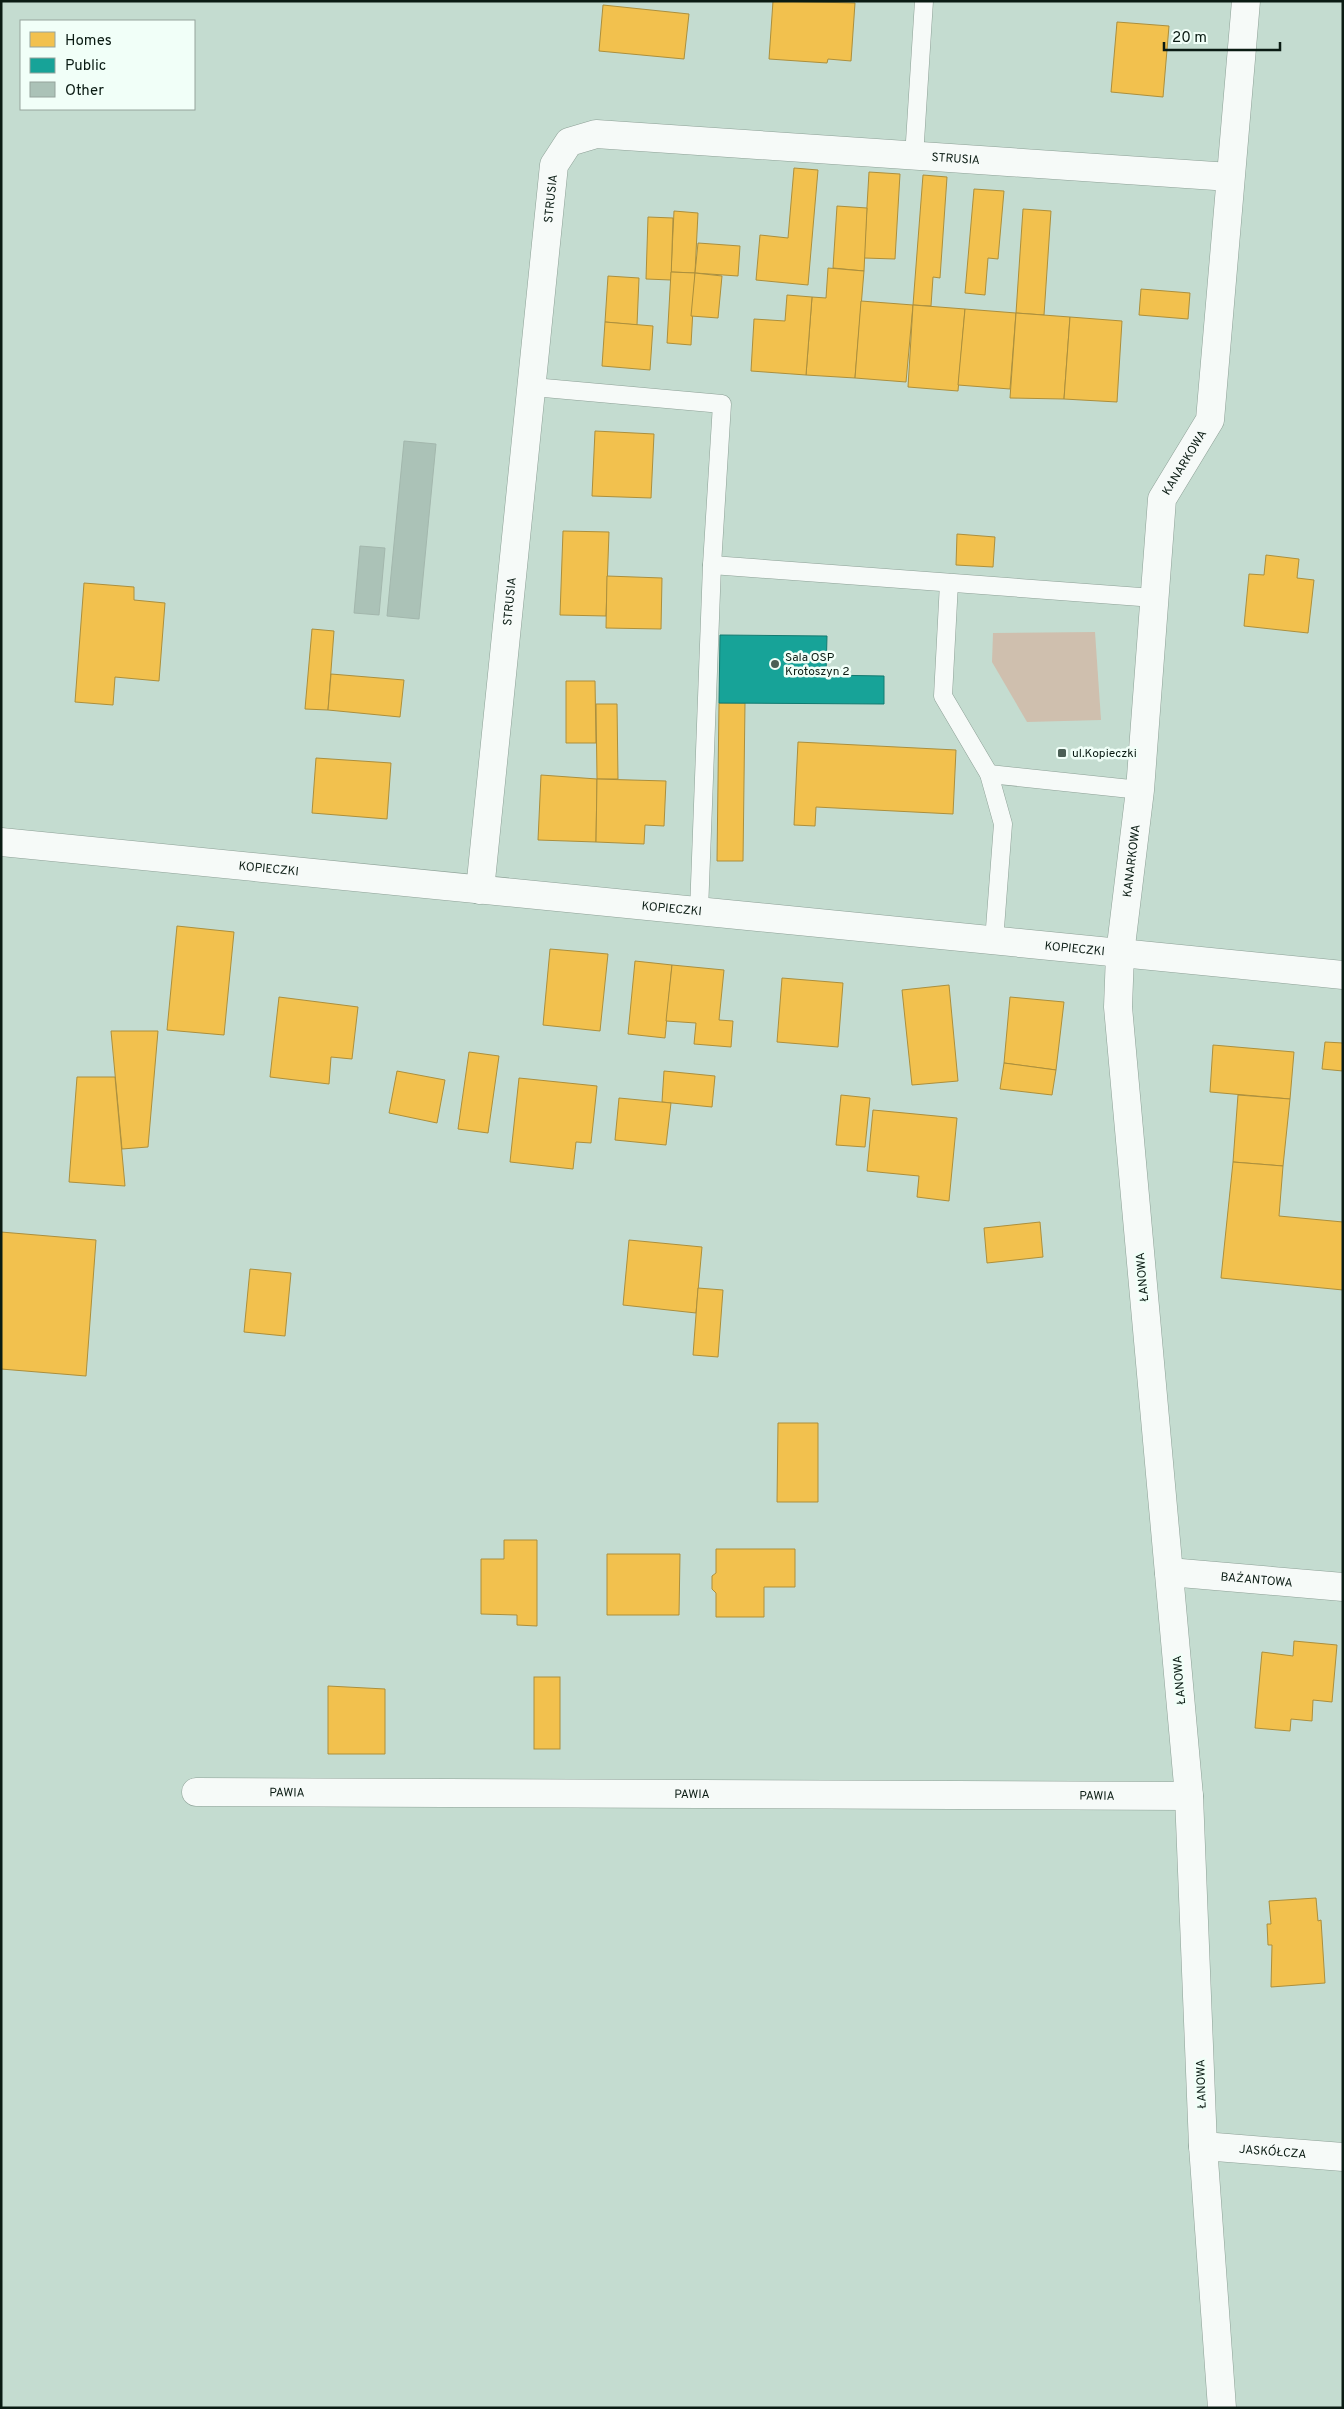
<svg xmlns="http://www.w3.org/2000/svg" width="1344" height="2409" viewBox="0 0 1344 2409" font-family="Overpass,sans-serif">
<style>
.green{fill:#cfbfae}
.homes{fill:#f2c14e;stroke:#ac8f3c}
.public{fill:#17a398;stroke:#137a70}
.building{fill:#abc2b7;stroke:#a3b7ad}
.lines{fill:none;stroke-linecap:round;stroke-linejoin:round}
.lane-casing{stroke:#8da096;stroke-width:19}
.street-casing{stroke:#8da096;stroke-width:29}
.lane{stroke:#f6faf8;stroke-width:18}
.street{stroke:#f6faf8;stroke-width:28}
.poi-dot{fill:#4b5f55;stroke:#f1fff8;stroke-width:2}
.labels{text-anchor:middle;stroke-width:5;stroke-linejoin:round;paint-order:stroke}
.street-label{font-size:12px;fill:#0a1b13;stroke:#f1fff8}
.poi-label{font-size:12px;fill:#0a1b13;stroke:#f1fff8;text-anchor:start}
</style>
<rect width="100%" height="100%" fill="#c4dcd0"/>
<path class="green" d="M 1095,632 L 1101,720 L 1027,722 L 992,662 L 993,633 Z"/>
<g class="homes">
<path d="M 773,1 L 855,3 L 851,61 L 828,59 L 827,63 L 769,59 Z"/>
<path d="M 603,5 L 689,14 L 684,59 L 599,51 Z"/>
<path d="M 1117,22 L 1169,26 L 1163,97 L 1111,92 Z"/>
<path d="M 794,168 L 818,170 L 808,285 L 756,280 L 760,235 L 788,238 Z"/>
<path d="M 869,172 L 900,174 L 895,259 L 864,258 Z"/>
<path d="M 923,175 L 947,177 L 940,278 L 933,277 L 931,306 L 913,305 Z"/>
<path d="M 974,189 L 1004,191 L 998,259 L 988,258 L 985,295 L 965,293 Z"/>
<path d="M 837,206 L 867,208 L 864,271 L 833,268 Z"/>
<path d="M 1023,209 L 1051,211 L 1044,315 L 1016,313 Z"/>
<path d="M 674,211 L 698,213 L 695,273 L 671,272 Z"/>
<path d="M 648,217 L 673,218 L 671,280 L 646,279 Z"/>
<path d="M 698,243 L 740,246 L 738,276 L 695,273 Z"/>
<path d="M 828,268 L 864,271 L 855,378 L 806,375 L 812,297 L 826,298 Z"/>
<path d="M 671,272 L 695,273 L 691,345 L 667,343 Z"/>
<path d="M 695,273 L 722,276 L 718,318 L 691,316 Z"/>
<path d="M 608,276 L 639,278 L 637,325 L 605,322 Z"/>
<path d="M 1141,289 L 1190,293 L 1188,319 L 1139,315 Z"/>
<path d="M 787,295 L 812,297 L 806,375 L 751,371 L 754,319 L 785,321 Z"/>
<path d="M 861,301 L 913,305 L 906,382 L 855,378 Z"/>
<path d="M 913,305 L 965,309 L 958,391 L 908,387 Z"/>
<path d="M 965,309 L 1016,313 L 1010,389 L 958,385 Z"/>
<path d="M 1016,313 L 1070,317 L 1064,399 L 1010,398 Z"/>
<path d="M 1070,317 L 1122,321 L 1117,402 L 1064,399 Z"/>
<path d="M 605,322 L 653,326 L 650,370 L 602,366 Z"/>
<path d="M 595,431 L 654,434 L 651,498 L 592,496 Z"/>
<path d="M 563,531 L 609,532 L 606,616 L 560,615 Z"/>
<path d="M 957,534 L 995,537 L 993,567 L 956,565 Z"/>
<path d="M 1266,555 L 1299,559 L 1297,578 L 1314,580 L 1308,633 L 1244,626 L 1249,574 L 1264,575 Z"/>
<path d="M 607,576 L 662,578 L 661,629 L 606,628 Z"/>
<path d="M 84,583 L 134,587 L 134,600 L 165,603 L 159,681 L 115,677 L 113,705 L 75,702 Z"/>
<path d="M 312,629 L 334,631 L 328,710 L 305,709 Z"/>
<path d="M 331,674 L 404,680 L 400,717 L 328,710 Z"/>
<path d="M 566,681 L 595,681 L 596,743 L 566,743 Z"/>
<path d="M 719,703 L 745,703 L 743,861 L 717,861 Z"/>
<path d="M 596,704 L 617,704 L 618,779 L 597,779 Z"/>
<path d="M 798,742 L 956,750 L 953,814 L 816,807 L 815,826 L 794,825 Z"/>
<path d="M 316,758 L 391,763 L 387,819 L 312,813 Z"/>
<path d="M 541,775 L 597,779 L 596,842 L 538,840 Z"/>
<path d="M 597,779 L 666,781 L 664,826 L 645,825 L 644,844 L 596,842 Z"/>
<path d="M 177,926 L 234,932 L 224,1035 L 167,1030 Z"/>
<path d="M 550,949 L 608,954 L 600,1031 L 543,1025 Z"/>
<path d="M 635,961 L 672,965 L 665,1038 L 628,1034 Z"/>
<path d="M 672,965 L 724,970 L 719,1020 L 733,1021 L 731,1047 L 694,1044 L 696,1023 L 666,1021 Z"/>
<path d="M 782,978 L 843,983 L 838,1047 L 777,1042 Z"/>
<path d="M 949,985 L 958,1081 L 912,1085 L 902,990 Z"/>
<path d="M 279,997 L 358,1007 L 352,1059 L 331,1057 L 329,1084 L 270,1077 Z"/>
<path d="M 1010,997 L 1064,1002 L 1056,1070 L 1004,1063 Z"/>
<path d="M 111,1031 L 158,1031 L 148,1147 L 122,1149 Z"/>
<path d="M 1325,1042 L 1343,1043 L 1343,1071 L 1322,1069 Z"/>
<path d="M 1213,1045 L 1294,1052 L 1290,1099 L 1210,1092 Z"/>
<path d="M 469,1052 L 499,1056 L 488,1133 L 458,1129 Z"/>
<path d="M 1004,1063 L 1056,1070 L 1052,1095 L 1000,1089 Z"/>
<path d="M 397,1071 L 445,1080 L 437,1123 L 389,1113 Z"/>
<path d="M 664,1071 L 715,1076 L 712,1107 L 662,1102 Z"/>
<path d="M 77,1077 L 115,1077 L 125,1186 L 69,1182 Z"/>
<path d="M 519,1078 L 597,1086 L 591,1143 L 576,1142 L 573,1169 L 510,1162 Z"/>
<path d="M 841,1095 L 870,1098 L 865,1147 L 836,1145 Z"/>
<path d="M 1238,1095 L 1290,1099 L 1283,1166 L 1233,1162 Z"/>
<path d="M 619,1098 L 671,1103 L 666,1145 L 615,1140 Z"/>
<path d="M 873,1110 L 957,1118 L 949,1201 L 917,1197 L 919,1176 L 867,1171 Z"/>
<path d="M 1233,1162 L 1283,1166 L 1279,1216 L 1343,1222 L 1343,1290 L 1221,1278 Z"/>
<path d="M 1040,1222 L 1043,1257 L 987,1263 L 984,1228 Z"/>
<path d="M 1,1232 L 96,1240 L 86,1376 L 1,1369 Z"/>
<path d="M 629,1240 L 702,1247 L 696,1313 L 623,1305 Z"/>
<path d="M 250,1269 L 291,1273 L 285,1336 L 244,1332 Z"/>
<path d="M 698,1288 L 723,1290 L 718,1357 L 693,1355 Z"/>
<path d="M 778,1423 L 818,1423 L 818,1502 L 777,1502 Z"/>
<path d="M 504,1540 L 537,1540 L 537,1626 L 517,1625 L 517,1615 L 481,1614 L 481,1559 L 504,1559 Z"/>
<path d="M 716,1549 L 795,1549 L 795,1587 L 764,1587 L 764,1617 L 716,1617 L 716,1593 L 712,1589 L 712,1576 L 716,1573 Z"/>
<path d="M 607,1554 L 680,1554 L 679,1615 L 607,1615 Z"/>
<path d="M 1294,1641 L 1337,1645 L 1332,1702 L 1313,1700 L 1312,1721 L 1291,1719 L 1290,1731 L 1255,1728 L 1262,1652 L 1293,1656 Z"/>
<rect x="534" y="1677" width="26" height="72"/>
<path d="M 328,1686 L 385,1689 L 385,1754 L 328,1754 Z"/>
<path d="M 1316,1898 L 1318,1921 L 1321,1920 L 1325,1983 L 1271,1987 L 1272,1945 L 1268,1945 L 1267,1924 L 1271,1924 L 1269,1901 Z"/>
</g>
<path class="public" d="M 720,635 L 827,636 L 826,675 L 884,676 L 884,704 L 719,703 Z"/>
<g class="building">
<path d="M 404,441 L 436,444 L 419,619 L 387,616 Z"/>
<path d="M 360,546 L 385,548 L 379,615 L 354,613 Z"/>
</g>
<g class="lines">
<defs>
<g id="lane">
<path d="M 914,157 L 924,1"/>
<path d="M 533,387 L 722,404 L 712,565 L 699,911"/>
<path d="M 712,565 L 1154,598"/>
<path d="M 949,583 L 943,696 L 989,774 L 1003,824 L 994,941"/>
<path d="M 989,774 L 1140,790"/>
</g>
<g id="street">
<path id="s1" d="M 1,842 L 1343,975"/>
<path id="s2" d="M 480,890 L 554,165 L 569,142 L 596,134 L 1230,177"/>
<path id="s3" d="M 1169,1572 L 1343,1587"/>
<path id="s4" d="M 196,1792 L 1189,1796"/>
<path id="s5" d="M 1203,2146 L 1343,2157"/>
<path id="s6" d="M 1222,2408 L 1203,2146 L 1189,1796 L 1118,1007 L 1120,954 L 1140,790 L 1162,499 L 1210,420 L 1246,1"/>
</g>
</defs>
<use href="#lane" class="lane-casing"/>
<use href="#street" class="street-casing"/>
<use href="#lane" class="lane"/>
<use href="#street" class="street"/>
</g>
<g class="poi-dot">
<circle cx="775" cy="664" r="5"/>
<rect x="1057" y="748" width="10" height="10" rx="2.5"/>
</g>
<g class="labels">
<g class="street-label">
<text dy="4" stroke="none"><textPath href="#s2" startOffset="1145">STRUSIA</textPath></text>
<text dy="4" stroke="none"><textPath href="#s2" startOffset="695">STRUSIA</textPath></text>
<text dy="4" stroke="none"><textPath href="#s6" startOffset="1958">KANARKOWA</textPath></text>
<text dy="4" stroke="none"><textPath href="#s2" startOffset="290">STRUSIA</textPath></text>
<text dy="4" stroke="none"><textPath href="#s6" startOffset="1552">KANARKOWA</textPath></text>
<text dy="4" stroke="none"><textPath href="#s1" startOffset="269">KOPIECZKI</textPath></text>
<text dy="4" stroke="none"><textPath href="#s1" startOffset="674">KOPIECZKI</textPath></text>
<text dy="4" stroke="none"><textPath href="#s1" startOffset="1079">KOPIECZKI</textPath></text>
<text transform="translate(1142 1277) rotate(-95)" y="4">ŁANOWA</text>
<text dy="4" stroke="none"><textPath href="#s3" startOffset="88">BAŻANTOWA</textPath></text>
<text transform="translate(1179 1680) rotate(-95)" y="4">ŁANOWA</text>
<text dy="4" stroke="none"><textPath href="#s4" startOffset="91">PAWIA</textPath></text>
<text dy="4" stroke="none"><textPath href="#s4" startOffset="496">PAWIA</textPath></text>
<text dy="4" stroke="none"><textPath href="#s4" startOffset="901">PAWIA</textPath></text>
<text transform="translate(1201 2084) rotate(-92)" y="4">ŁANOWA</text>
<text dy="4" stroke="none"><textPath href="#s5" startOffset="70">JASKÓŁCZA</textPath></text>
</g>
<g class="poi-label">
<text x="785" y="661">Sala OSP<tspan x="785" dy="14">Krotoszyn 2</tspan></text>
<text x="1072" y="757">ul.Kopieczki</text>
</g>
</g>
<rect width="1344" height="2409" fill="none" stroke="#0a1b13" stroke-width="5"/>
<rect x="20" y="20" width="175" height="90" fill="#f1fff8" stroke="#95a49c"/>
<rect x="30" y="32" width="25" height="15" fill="#f2c14e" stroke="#95a49c"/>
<text x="65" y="45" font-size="15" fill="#0a1b13">Homes</text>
<rect x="30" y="58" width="25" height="15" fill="#17a398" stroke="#95a49c"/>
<text x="65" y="70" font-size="15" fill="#0a1b13">Public</text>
<rect x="30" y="82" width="25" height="15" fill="#abc2b7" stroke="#95a49c"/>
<text x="65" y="95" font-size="15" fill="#0a1b13">Other</text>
<path d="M1164 42v8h116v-8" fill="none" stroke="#0a1b13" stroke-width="2.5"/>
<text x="1172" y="42" font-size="15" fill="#0a1b13" stroke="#f1fff8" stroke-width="4" paint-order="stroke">20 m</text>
</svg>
